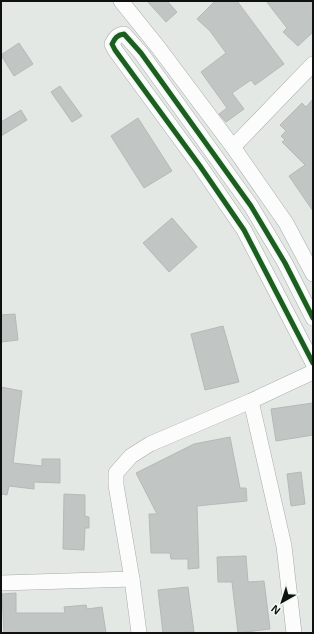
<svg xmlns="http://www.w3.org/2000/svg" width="314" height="634" viewBox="0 0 314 634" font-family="Arial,sans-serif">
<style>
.building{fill:#c1c5c3;stroke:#b5b9b7}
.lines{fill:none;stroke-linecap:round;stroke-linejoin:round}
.minor-casing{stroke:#a8aba8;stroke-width:16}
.minor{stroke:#fbfcfb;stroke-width:15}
.cycleway-casing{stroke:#eef8f1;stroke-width:8}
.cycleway{stroke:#1b5e20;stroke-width:5}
</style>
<rect width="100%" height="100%" fill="#e3e8e5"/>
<g class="building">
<path d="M 147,1 L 167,1 L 177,12 L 166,22 Z"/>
<path d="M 215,1 L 237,1 L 284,64 L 255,85 L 251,80 L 232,93 L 244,109 L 226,122 L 219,114 L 227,108 L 201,72 L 226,53 L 210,31 L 197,19 Z"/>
<path d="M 266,1 L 313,1 L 313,32 L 298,46 L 283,32 L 287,28 Z"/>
<path d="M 19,43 L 33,64 L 14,76 L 1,55 Z"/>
<path d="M 60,86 L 82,116 L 72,122 L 51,92 Z"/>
<path d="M 313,99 L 313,211 L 289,176 L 305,165 L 282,142 L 285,140 L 281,136 L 286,131 L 280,125 L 302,103 L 306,107 Z"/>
<path d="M 21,110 L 27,120 L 1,136 L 1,122 Z"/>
<path d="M 138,118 L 172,171 L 144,188 L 111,136 Z"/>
<path d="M 172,218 L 197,247 L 169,272 L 143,243 Z"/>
<path d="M 15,314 L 18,340 L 1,342 L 1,315 Z"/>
<path d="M 223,326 L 239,382 L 205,390 L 191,334 Z"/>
<path d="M 1,387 L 22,391 L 13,463 L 42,466 L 42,459 L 60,459 L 60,483 L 34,482 L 34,489 L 9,486 L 7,495 L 1,494 Z"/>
<path d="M 313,403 L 313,435 L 276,441 L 271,409 Z"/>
<path d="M 230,437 L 240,488 L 246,488 L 247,501 L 197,506 L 199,568 L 188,569 L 188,559 L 171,559 L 170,553 L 151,553 L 149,514 L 157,514 L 136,473 L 194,444 Z"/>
<path d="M 301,472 L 305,504 L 291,506 L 287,474 Z"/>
<path d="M 64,494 L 85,495 L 85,516 L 89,517 L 89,528 L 85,528 L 84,550 L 63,549 Z"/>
<path d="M 246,556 L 248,582 L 264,581 L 270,629 L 238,633 L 232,582 L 218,582 L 217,557 Z"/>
<path d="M 188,587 L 194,632 L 163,633 L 158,590 Z"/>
<path d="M 16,593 L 16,613 L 65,613 L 64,607 L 86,605 L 87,609 L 102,607 L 106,633 L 4,633 L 2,594 Z"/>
</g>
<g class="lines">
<defs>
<g id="minor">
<path d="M 121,1 L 158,47 L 233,147 L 286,223 L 313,274"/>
<path d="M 233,147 L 313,64"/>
<path d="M 313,318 L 285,263 L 251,206 L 141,53 L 124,34 C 117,35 115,38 112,44 L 115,50 L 200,166 L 244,230 L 313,363"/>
<path d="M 251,401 L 284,546 L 294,633"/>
<path d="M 1,583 L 132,579"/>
<path d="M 139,633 L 132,579 L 116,485 L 116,473 L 131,456 L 150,444 L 251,401 L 313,372"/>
</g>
</defs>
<use href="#minor" class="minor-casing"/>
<use href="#minor" class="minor"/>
<defs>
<path id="cycleway" d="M 313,318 L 285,263 L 251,206 L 141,53 L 124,34 C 117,35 115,38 112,44 L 115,50 L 200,166 L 244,230 L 313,363"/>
</defs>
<use href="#cycleway" class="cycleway-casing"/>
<use href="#cycleway" class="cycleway"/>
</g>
<rect width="314" height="634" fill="none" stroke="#0e110f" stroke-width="4"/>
<g transform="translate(282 602) rotate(219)" stroke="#eef8f1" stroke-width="3" paint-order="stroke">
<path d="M0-3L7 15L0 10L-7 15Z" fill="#0e110f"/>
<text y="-6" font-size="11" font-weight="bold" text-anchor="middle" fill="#0e110f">N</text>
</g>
</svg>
